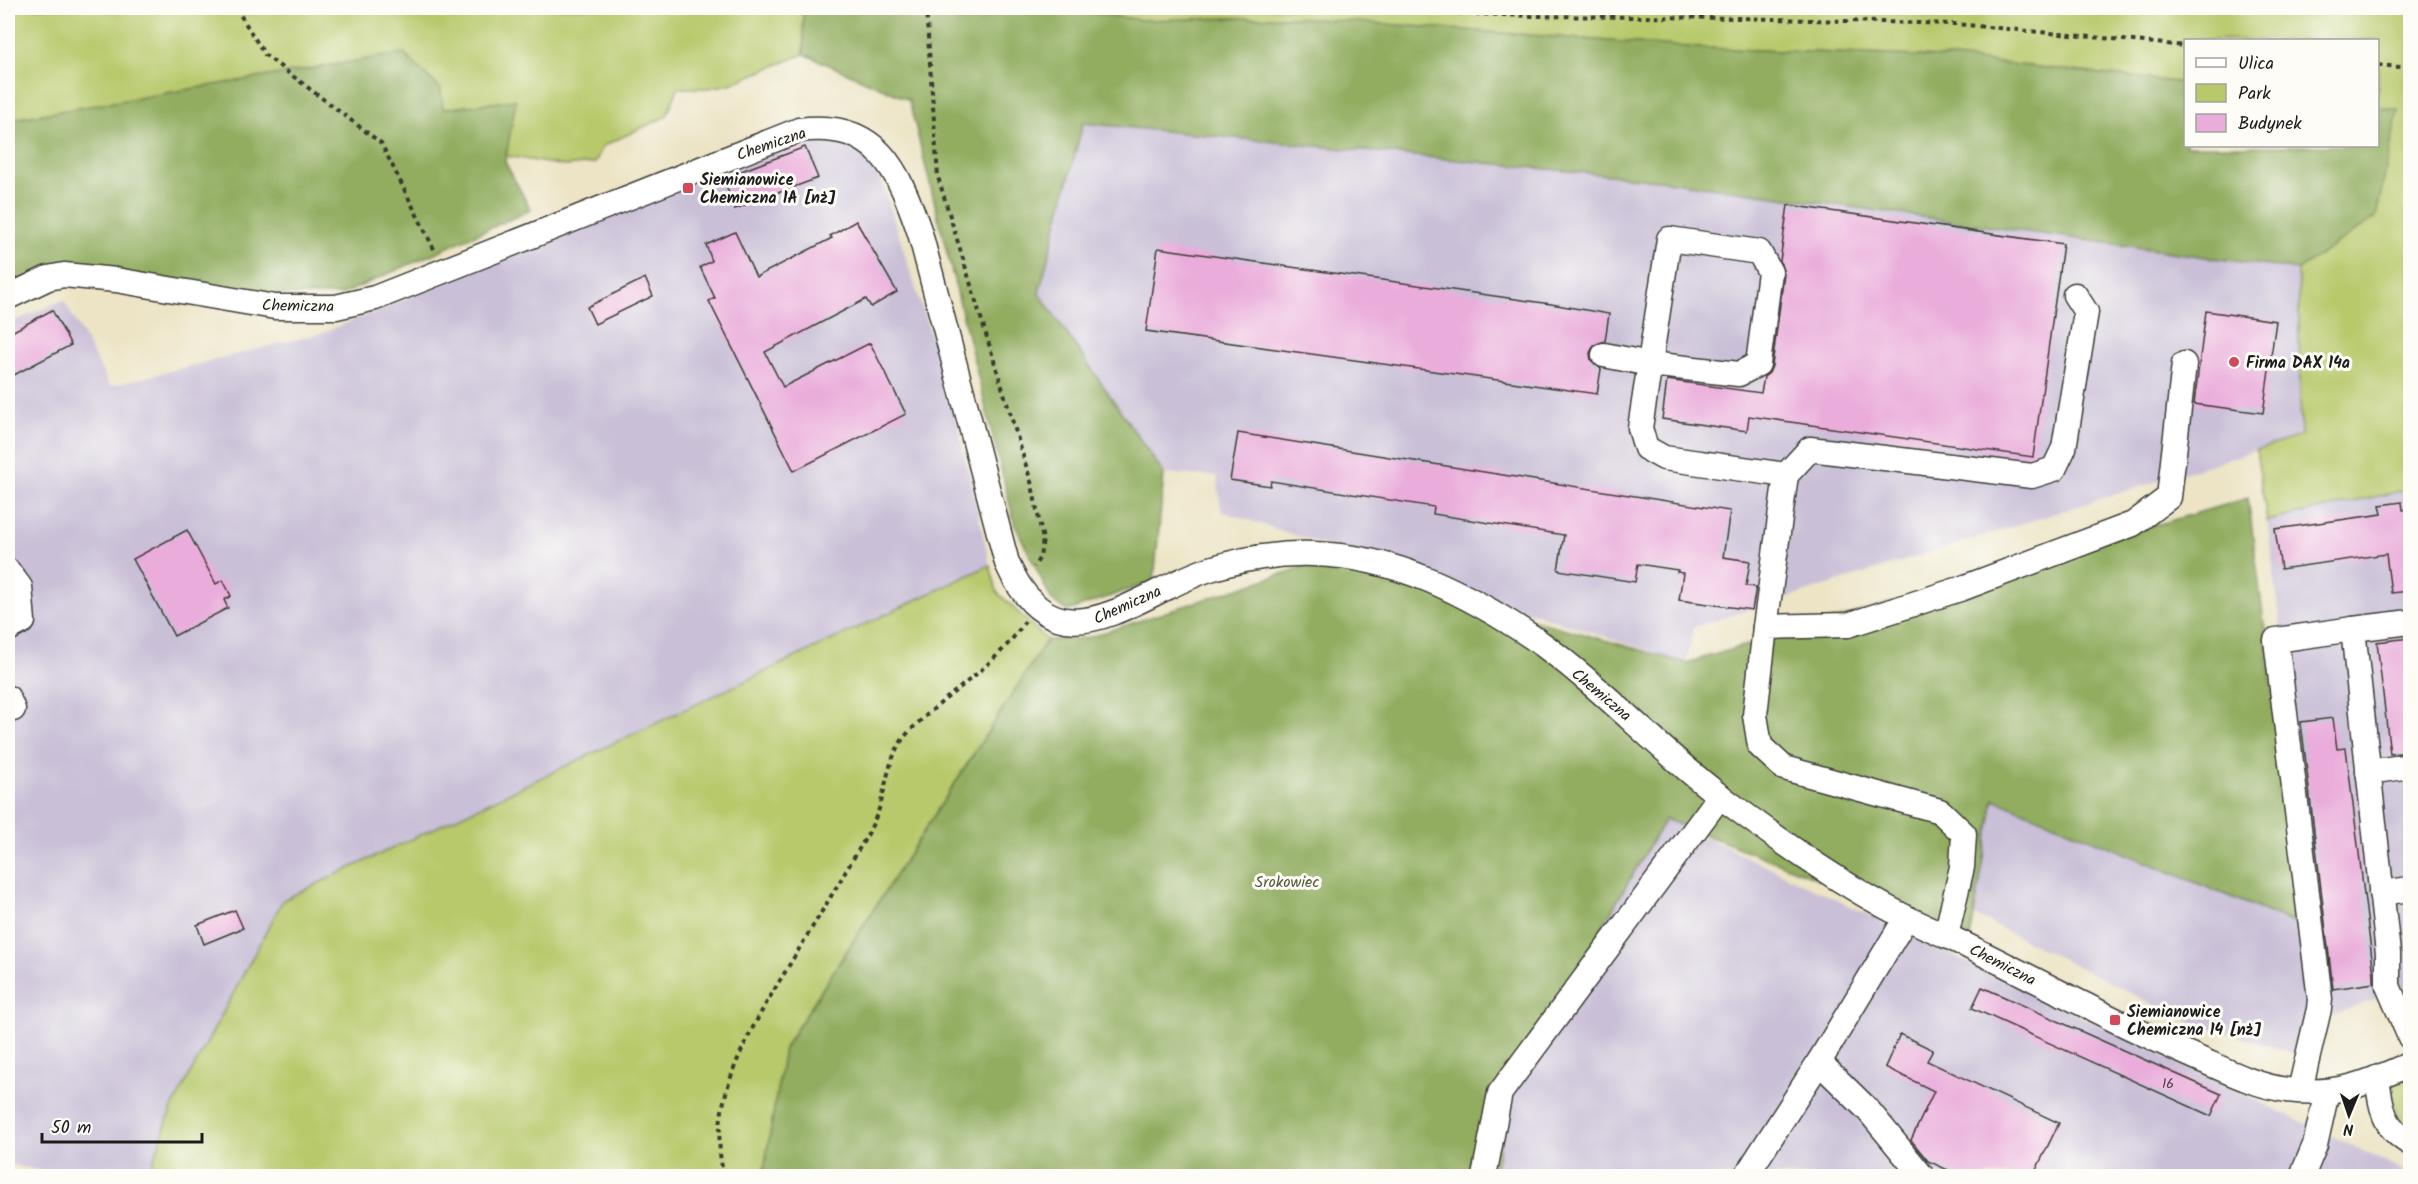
<svg xmlns="http://www.w3.org/2000/svg" width="2418" height="1184" viewBox="0 0 2418 1184" font-family="Kalam,sans-serif">
<style>
.industrial{fill:#c9bfd7}
.green{fill:#b8c96c;stroke:#6a7244;stroke-width:1.5}
.forest{fill:#92ad60;stroke:#57643e;stroke-width:1.5}
.building{fill:#eaaddb}
.lines{fill:none;stroke-linecap:round;stroke-linejoin:round}
.minor-casing{stroke:#3b3a35;stroke-width:27}
.path{stroke:#3b3a35;stroke-width:4;stroke-dasharray:4.5 4.5;stroke-linecap:butt}
.minor{stroke:#fff;stroke-width:24}
.poi-dot{fill:#d1495b;stroke:#fdfcf7;stroke-width:2}
.labels{text-anchor:middle;stroke-width:6;stroke-linejoin:round;paint-order:stroke}
.number-label{font-size:14px;fill:#50404c}
.street-label{font-size:16px;fill:#1c1c1c;stroke:#fdfcf7}
.poi-label{font-size:16px;font-weight:bold;fill:#1c1c1c;stroke:#fdfcf7;text-anchor:start}
.park-label{font-size:16px;fill:#535938;stroke:#fdfcf7}
</style>
<rect width="100%" height="100%" fill="#fdfcf7"/>
<filter id="ink" filterUnits="userSpaceOnUse"><feTurbulence type="fractalNoise" baseFrequency=".0167" numOctaves="2"/><feDisplacementMap in="SourceGraphic" scale="12" xChannelSelector="R" yChannelSelector="G"/><feConvolveMatrix kernelMatrix="1 2 1 2 8 2 1 2 1" color-interpolation-filters="sRGB"/></filter>
<filter id="wash" filterUnits="userSpaceOnUse"><feTurbulence type="fractalNoise" baseFrequency=".008" numOctaves="4" result="noise"/><feDisplacementMap in="SourceGraphic" scale="24" xChannelSelector="R" yChannelSelector="G"/><feGaussianBlur stdDeviation="1.35" result="paint"/><feColorMatrix in="noise" values="0 0 0 0 0 0 0 0 0 0 0 0 0 0 0 0 0 1.4 0 .05"/><feComposite in="paint" operator="in"/></filter>
<g filter="url(#wash)">
<rect width="100%" height="100%" fill="#ece4c5"/>
<g class="industrial">
<path d="M 1083,123 L 1660,180 L 2298,270 L 2301,436 L 1694,627 L 1686,663 L 1221,511 L 1217,476 L 1164,474 L 1039,293 Z"/>
<path d="M 821,140 L 856,143 L 882,182 L 954,409 L 990,565 L 283,900 L 171,1110 L 148,1176 L 66,1176 L 8,1164 L 8,324 L 64,300 L 110,386 L 322,333 L 758,156 Z"/>
<path d="M 2410,489 L 2410,986 L 2333,1015 L 2267,521 Z"/>
<path d="M 1994,799 L 2303,927 L 2314,1002 L 2295,1054 L 2183,1019 L 1974,915 Z"/>
<path d="M 1665,818 L 2407,1172 L 2405,1176 L 1496,1176 L 1509,1087 Z"/>
</g>
<g class="green">
<path d="M 8,8 L 803,8 L 804,54 L 730,84 L 708,88 L 678,88 L 667,116 L 603,146 L 595,163 L 565,166 L 506,156 L 515,100 L 443,109 L 194,89 L 8,120 Z"/>
<path d="M 1058,8 L 2410,8 L 2410,489 L 2267,521 L 2256,450 L 2301,436 L 2298,270 L 2376,216 L 2398,110 L 2378,107 L 2378,40 L 2186,40 L 2185,83 L 1944,57 L 1701,48 L 1291,17 L 1141,20 Z"/>
<path d="M 990,565 L 997,592 L 1047,640 L 784,1048 L 763,1176 L 148,1176 L 171,1110 L 283,900 Z"/>
<path d="M 2410,1075 L 2410,1129 C 2394,1116 2392,1104 2393,1084 Z"/>
</g>
<g class="forest">
<path d="M 803,8 L 1058,8 L 1141,20 L 1291,17 L 1701,48 L 1944,57 L 2185,83 L 2186,146 L 2378,146 L 2378,107 L 2398,110 L 2376,217 L 2298,270 L 1660,180 L 1083,123 L 1039,293 L 1164,474 L 1154,581 L 1068,611 L 1052,601 L 1015,525 L 909,100 L 804,54 Z"/>
<path d="M 403,53 L 441,89 L 443,109 L 516,100 L 505,162 L 531,210 L 341,295 L 268,295 L 56,266 L 8,288 L 8,120 Z"/>
<path d="M 2248,498 L 2303,927 L 1994,799 L 1970,938 L 1665,819 L 1509,1087 L 1495,1176 L 763,1176 L 784,1049 L 1047,640 L 1087,638 L 1312,564 L 1402,583 L 1686,663 Z"/>
</g>
<g id="blocks">
<g class="building">
<path d="M 805,147 L 818,178 L 735,209 L 723,178 Z"/>
<path d="M 1788,205 L 2063,244 L 2033,457 L 1749,416 L 1747,431 L 1662,419 L 1667,380 L 1761,393 L 1764,377 L 1769,373 L 1772,366 L 1784,274 L 1780,261 Z"/>
<path d="M 856,221 L 897,292 L 871,307 L 866,299 L 765,352 L 783,387 L 870,343 L 906,414 L 794,471 L 709,301 L 715,298 L 700,267 L 712,261 L 706,245 L 735,232 L 756,277 L 832,238 L 830,236 Z"/>
<path d="M 1158,248 L 1551,304 L 1609,314 L 1605,341 L 1594,345 L 1590,353 L 1591,360 L 1601,369 L 1597,394 L 1146,331 Z"/>
<path d="M 645,278 L 653,296 L 595,324 L 587,307 Z"/>
<path d="M 52,310 L 71,345 L 14,375 L 8,363 L 8,334 Z"/>
<path d="M 2206,311 L 2276,321 L 2263,413 L 2194,404 Z"/>
<path d="M 1238,433 L 1730,511 L 1723,557 L 1750,561 L 1746,586 L 1756,587 L 1752,610 L 1679,600 L 1683,573 L 1677,572 L 1678,570 L 1638,564 L 1635,582 L 1558,570 L 1564,535 L 1433,514 L 1434,507 L 1271,481 L 1270,486 L 1230,480 Z"/>
<path d="M 2402,502 L 2403,510 L 2410,509 L 2410,591 L 2391,593 L 2386,554 L 2281,569 L 2275,529 L 2382,514 L 2380,505 Z"/>
<path d="M 187,530 L 216,584 L 223,580 L 231,596 L 224,600 L 228,608 L 174,636 L 133,559 Z"/>
<path d="M 2410,638 L 2410,752 L 2390,754 L 2377,642 Z"/>
<path d="M 2333,718 L 2337,749 L 2346,748 L 2374,975 L 2374,983 L 2333,989 L 2301,722 Z"/>
<path d="M 235,910 L 243,928 L 204,944 L 197,925 Z"/>
<path d="M 1982,987 L 2221,1094 L 2211,1116 L 1972,1008 Z"/>
<path d="M 1900,1034 L 1933,1050 L 1927,1061 L 2059,1123 L 2033,1176 L 1961,1176 L 1928,1161 L 1911,1140 L 1934,1091 L 1885,1067 Z"/>
</g>
</g>
</g>
<g filter="url(#ink)">
<use href="#blocks" fill-opacity="0" stroke="#3b3a35" stroke-width="1.5"/>
<g class="lines">
<defs>
<g id="minor">
<path d="M 8,297 L 48,278 L 64,275 L 116,280 L 275,307 L 336,307 L 375,298 L 799,130 C 877,120 898,169 920,233 L 1007,563 C 1057,675 1133,594 1210,569 C 1242,559 1280,553 1313,554 C 1396,556 1468,594 1535,639 C 1603,687 1659,751 1725,800 C 1783,843 1843,886 1907,918 C 1921,925 1936,931 1951,938 C 1997,960 2042,984 2087,1006 C 2126,1026 2165,1044 2204,1061 C 2231,1073 2258,1086 2287,1090 C 2339,1096 2365,1084 2410,1064"/>
<path d="M 1604,355 L 1650,364 L 1739,374 L 1758,364 L 1770,272 L 1759,252 L 1669,239 L 1640,428 L 1646,448 L 1664,458 L 1786,475 L 1765,627"/>
<path d="M 1786,475 L 1810,449 L 2032,476 L 2054,469 L 2064,448 L 2086,312 L 2075,295"/>
<path d="M 8,571 L 20,587 L 23,621 L 8,629"/>
<path d="M 2410,622 L 2353,629 L 2388,953 L 2388,986 L 2410,1037"/>
<path d="M 8,698 L 13,709"/>
<path d="M 2368,772 L 2410,766"/>
<path d="M 2381,893 L 2410,889"/>
<path d="M 1946,936 L 1962,867 L 1964,834 L 1940,811 L 1784,768 L 1760,746 L 1755,715 L 1765,627 L 1848,625 L 1963,588 L 2133,524 L 2169,497 L 2184,364"/>
<path d="M 1819,1062 L 1868,1110 L 1922,1176"/>
<path d="M 2377,1078 C 2381,1107 2383,1128 2410,1143"/>
<path d="M 2300,1090 L 2319,1009 L 2320,999 L 2276,640 L 2353,629"/>
<path d="M 1484,1176 L 1500,1093 L 1720,796"/>
<path d="M 1746,1176 L 1819,1062 L 1906,918"/>
<path d="M 2302,1176 L 2315,1145 L 2327,1092"/>
</g>
</defs>
<use href="#minor" class="minor-casing"/>
<g class="path">
<path d="M 236,8 L 265,55 L 381,143 L 435,251"/>
<path d="M 926,8 L 938,177 L 1032,485 L 1043,540 L 1040,557 L 1034,567"/>
<path d="M 1304,8 L 1533,16 L 1740,18 L 1956,24 L 2186,46"/>
<path d="M 2378,65 L 2410,68"/>
<path d="M 724,1176 C 703,1095 759,1016 799,949 C 823,910 846,871 869,832 C 873,823 877,815 880,806 C 887,782 889,754 907,734 C 944,694 996,668 1025,621"/>
</g>
<use href="#minor" class="minor"/>
</g>
</g>
<g class="poi-dot">
<rect x="682" y="182" width="12" height="12" rx="3"/>
<circle cx="2234" cy="362" r="6"/>
<rect x="2109" y="1014" width="12" height="12" rx="3"/>
</g>
<g class="labels">
<g class="number-label">
<text x="2168" y="1088">16</text>
</g>
<g class="street-label">
<text transform="translate(771 143) rotate(-19)" y="6">Chemiczna</text>
<text transform="translate(298 305) rotate(1)" y="6">Chemiczna</text>
<text transform="translate(1127 604) rotate(-24)" y="6">Chemiczna</text>
<text transform="translate(1602 694) rotate(40)" y="6">Chemiczna</text>
<text transform="translate(2003 964) rotate(27)" y="6">Chemiczna</text>
</g>
<g class="poi-label">
<text x="700" y="185">Siemianowice<tspan x="700" dy="18">Chemiczna 1A [nż]</tspan></text>
<text x="2246" y="368">Firma DAX 14a</text>
<text x="2127" y="1017">Siemianowice<tspan x="2127" dy="18">Chemiczna 14 [nż]</tspan></text>
</g>
<g class="park-label">
<text x="1287" y="887">Srokowiec</text>
</g>
</g>
<rect width="2418" height="1184" fill="none" stroke="#fdfcf7" stroke-width="30"/>
<rect x="2184" y="39" width="195" height="108" fill="#fdfcf7" stroke="#a3a29f" stroke-width="1.5"/>
<rect x="2196" y="58" width="30" height="9" fill="#ffffff" stroke="#a3a29f" stroke-width="1.5"/>
<text x="2238" y="69" font-size="18" fill="#1c1c1c">Ulica</text>
<rect x="2196" y="84" width="30" height="18" fill="#b8c96c" stroke="#a3a29f" stroke-width="1.5"/>
<text x="2238" y="99" font-size="18" fill="#1c1c1c">Park</text>
<rect x="2196" y="114" width="30" height="18" fill="#eaaddb" stroke="#a3a29f" stroke-width="1.5"/>
<text x="2238" y="129" font-size="18" fill="#1c1c1c">Budynek</text>
<g transform="translate(2349 1115) rotate(182)" stroke="#fdfcf7" stroke-width="4.5" paint-order="stroke">
<path d="M0-4.5L10 22L0 15L-10 22Z" fill="#1c1c1c"/>
<text y="-9" font-size="16" font-weight="bold" text-anchor="middle" fill="#1c1c1c">N</text>
</g>
<path d="M42 1133v9h160v-9" fill="none" stroke="#1c1c1c" stroke-width="3"/>
<text x="51" y="1133" font-size="18" fill="#1c1c1c" stroke="#fdfcf7" stroke-width="4.5" paint-order="stroke">50 m</text>
</svg>
